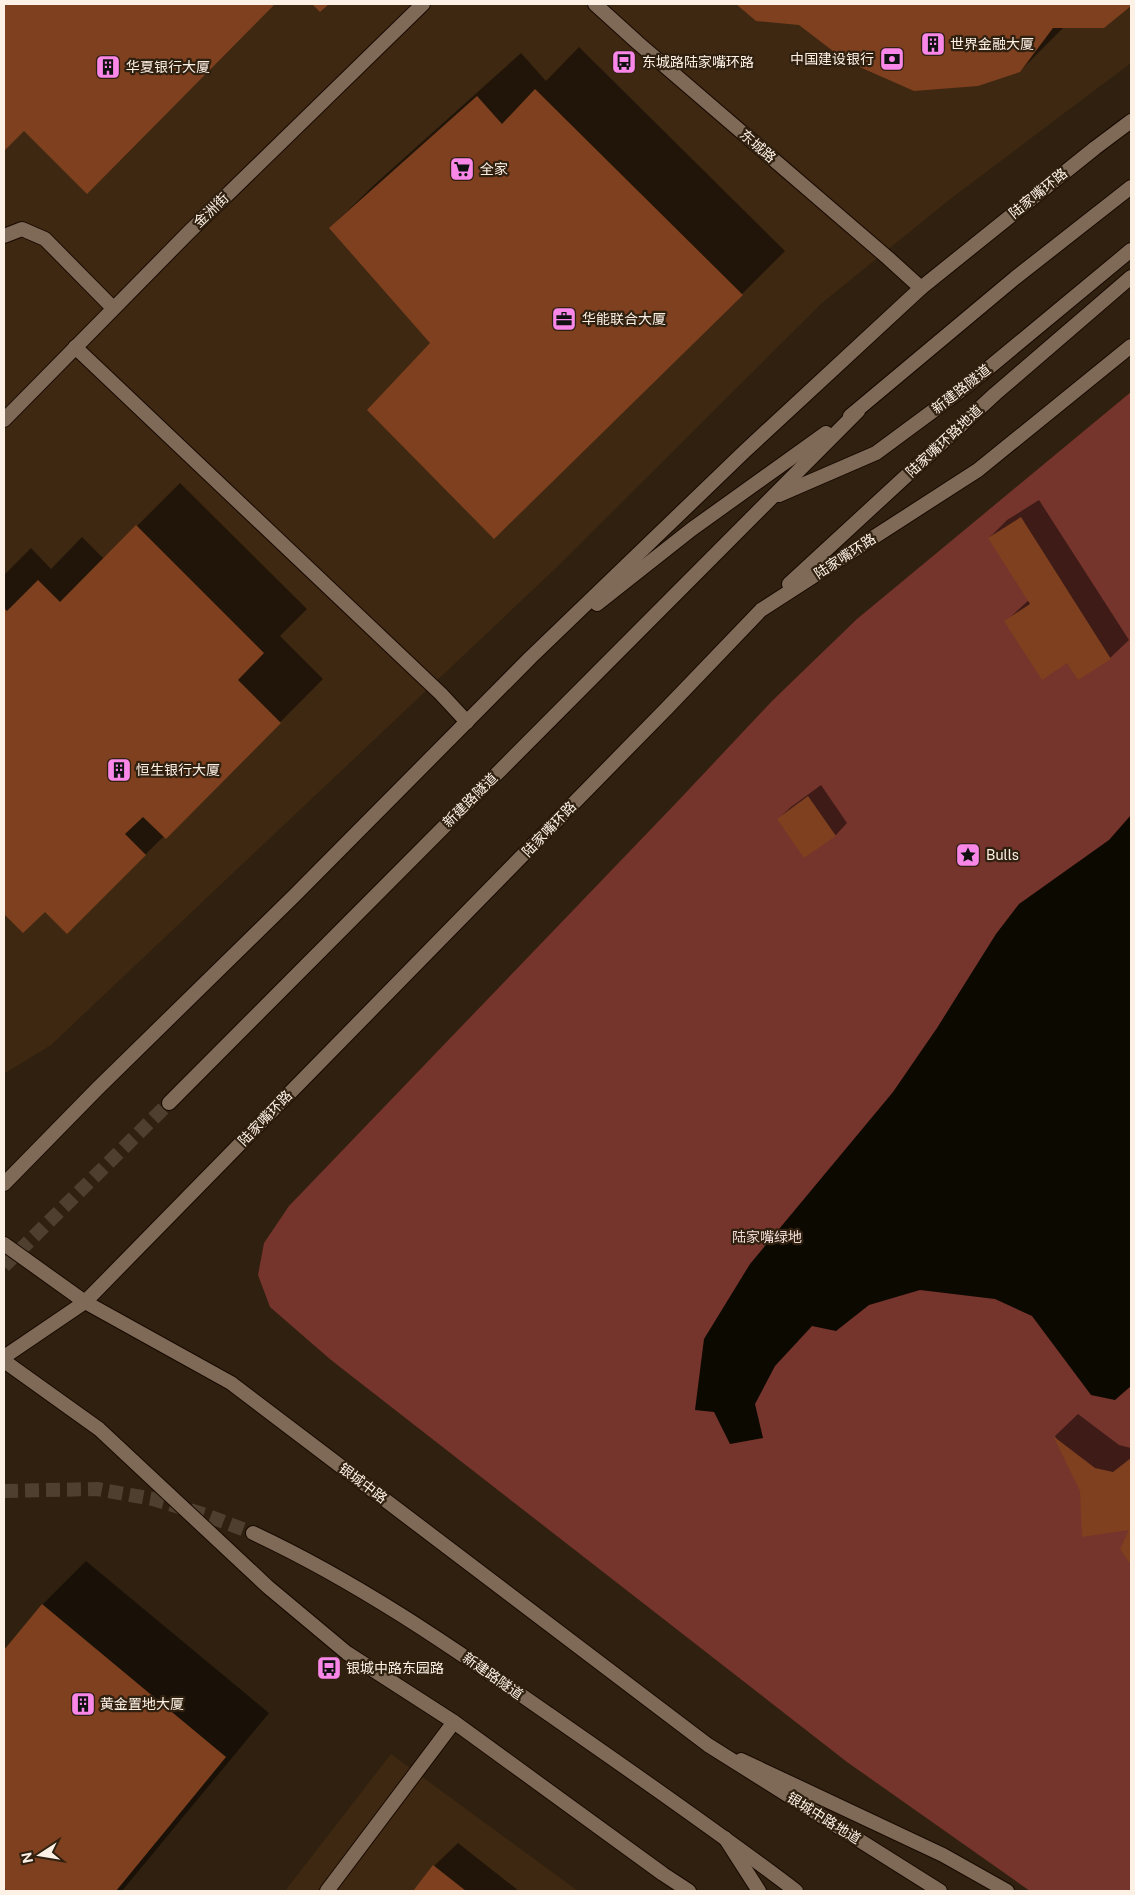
<svg xmlns="http://www.w3.org/2000/svg" width="1135" height="1895" viewBox="0 0 1135 1895" font-family="'Public Sans','Noto Sans SC',sans-serif">
<style>
.built{fill:#3e2811}
.green{fill:#75342c}
.water{fill:#0c0900}
.shadow{fill:#0007}
.building{fill:#7e401f}
.lines{fill:none;stroke-linecap:round;stroke-linejoin:round}
.secondary-tunnel{stroke:#4f3f2f;stroke-width:14;stroke-dasharray:14 7;stroke-linecap:butt}
.service-casing{stroke:#180900;stroke-width:16}
.minor-casing{stroke:#180900;stroke-width:16}
.tertiary-casing{stroke:#180900;stroke-width:16}
.secondary-casing{stroke:#180900;stroke-width:16}
.service{stroke:#7e6a57;stroke-width:14}
.minor{stroke:#7e6a57;stroke-width:14}
.tertiary{stroke:#7e6a57;stroke-width:14}
.secondary{stroke:#7e6a57;stroke-width:14}
.labels{text-anchor:middle;stroke-width:4.5;stroke-linejoin:round;paint-order:stroke}
.poi-label{font-size:14px;fill:#fdf1e6;stroke:#30200f;text-anchor:start}
.street-label{font-size:14px;fill:#fdf1e6;stroke:#30200f}
.park-label{font-size:14px;fill:#f0dad6;stroke:#30200f}
</style>
<rect width="100%" height="100%" fill="#30200f"/>
<g class="built">
<path d="M 4,4 L 1131,4 L 1131,63 L 949,200 L 822,303 L 556,568 L 51,1045 L 7,1072 L 4,1073 Z"/>
<path d="M 391,1754 L 578,1891 L 285,1891 Z"/>
</g>
<path class="green" d="M 1131,392 L 1131,1891 L 1030,1891 L 847,1762 L 331,1360 L 270,1307 L 258,1275 L 264,1243 L 289,1206 L 678,801 L 772,701 L 857,619 Z"/>
<path class="water" d="M 1131,815 L 1131,1386 L 1115,1400 L 1091,1395 L 1032,1316 L 995,1299 L 920,1290 L 869,1305 L 836,1331 L 812,1326 L 775,1366 L 755,1404 L 763,1438 L 730,1444 L 714,1412 L 695,1410 L 704,1339 L 750,1264 L 893,1092 L 937,1028 L 996,934 L 1019,904 L 1109,840 Z"/>
<g class="shadow">
<path d="M 4,4 L 274,4 L 87,192 L 24,129 L 4,149 Z"/>
<path d="M 738,4 L 1131,4 L 1131,5 L 1104,27 L 1064,27 L 1020,71 L 799,24 L 756,20 Z"/>
<path d="M 579,47 L 785,251 L 742,294 L 432,343 L 330,228 L 374,185 L 521,53 L 546,81 Z"/>
<path d="M 180,483 L 307,609 L 280,636 L 323,679 L 166,837 L 164,836 L 67,933 L 45,910 L 5,913 L 4,915 L 4,575 L 31,548 L 51,569 L 82,537 L 104,559 Z"/>
<path d="M 1039,500 L 1129,640 L 1110,658 L 1068,662 L 1006,621 L 1029,600 L 989,538 L 1007,520 Z"/>
<path d="M 821,785 L 847,823 L 835,836 L 778,819 L 791,807 Z"/>
<path d="M 1078,1414 L 1119,1445 L 1131,1448 L 1131,1529 L 1083,1536 L 1082,1491 L 1055,1436 Z"/>
<path d="M 86,1561 L 269,1713 L 122,1891 L 9,1891 L 4,1887 L 4,1652 L 43,1604 Z"/>
<path d="M 458,1843 L 519,1891 L 414,1891 L 434,1866 Z"/>
</g>
<g class="building">
<path d="M 4,4 L 275,4 L 87,194 L 24,131 L 4,151 Z"/>
<path d="M 312,4 L 329,4 L 320,12 Z"/>
<path d="M 736,4 L 1131,4 L 1131,6 L 1104,28 L 1053,28 L 1020,72 L 978,86 L 914,91 L 846,61 L 799,25 L 756,21 Z"/>
<path d="M 535,89 L 743,295 L 494,539 L 367,410 L 430,343 L 329,228 L 477,96 L 502,124 Z"/>
<path d="M 1021,517 L 1111,659 L 1078,680 L 1067,663 L 1042,680 L 1004,621 L 1030,604 L 988,538 Z"/>
<path d="M 136,525 L 264,653 L 238,680 L 281,723 L 166,839 L 143,817 L 125,834 L 146,855 L 67,934 L 45,912 L 23,933 L 5,915 L 4,916 L 4,608 L 7,611 L 38,580 L 60,602 Z"/>
<path d="M 808,796 L 836,836 L 804,858 L 777,819 Z"/>
<path d="M 1053,1436 L 1095,1468 L 1113,1472 L 1131,1458 L 1131,1565 L 1120,1549 L 1129,1530 L 1082,1537 L 1080,1491 Z"/>
<path d="M 42,1604 L 226,1757 L 116,1891 L 7,1891 L 4,1888 L 4,1650 Z"/>
<path d="M 433,1865 L 466,1891 L 413,1891 Z"/>
</g>
<g class="lines">
<g class="secondary-tunnel">
<path d="M 4,1266 L 169,1103"/>
<path d="M 4,1491 L 97,1489 L 153,1499 L 206,1515 L 253,1533"/>
</g>
<defs>
<g id="service">
<path d="M 4,236 L 22,229 L 45,239 L 113,308"/>
<path d="M 75,347 L 441,694 L 467,722"/>
<path d="M 327,1891 L 454,1722"/>
</g>
<g id="minor">
<path d="M 595,4 L 638,43 L 888,258 L 921,288"/>
<path d="M 4,420 L 189,232 L 423,4"/>
</g>
<g id="tertiary">
<path d="M 4,1361 L 99,1429 L 268,1587 L 347,1653 L 454,1722 L 663,1874 L 689,1891"/>
<path d="M 741,1760 L 943,1855 L 1007,1891"/>
<path d="M 725,1838 L 759,1891"/>
</g>
<g id="secondary">
<path d="M 850,416 L 1015,278 L 1131,187"/>
<path d="M 779,495 L 876,453 L 968,385 L 1131,250"/>
<path d="M 789,584 L 995,394 L 1131,277"/>
<path d="M 597,604 L 692,529 L 826,433"/>
<path d="M 169,1103 L 858,411"/>
<path d="M 4,1184 L 98,1088 L 294,896 L 530,658 L 745,451 L 921,288 L 1095,148 L 1131,121"/>
<path d="M 4,1244 L 85,1302 L 231,1383 L 708,1745 L 940,1891"/>
<path d="M 4,1357 L 85,1302 L 668,707 L 761,610 L 978,470 L 1131,346"/>
<path d="M 253,1533 C 360,1583 453,1648 550,1715 C 633,1773 716,1830 796,1891"/>
</g>
</defs>
<use href="#service" class="service-casing"/>
<use href="#minor" class="minor-casing"/>
<use href="#tertiary" class="tertiary-casing"/>
<use href="#secondary" class="secondary-casing"/>
<use href="#service" class="service"/>
<use href="#minor" class="minor"/>
<use href="#tertiary" class="tertiary"/>
<use href="#secondary" class="secondary"/>
</g>
<defs>
<symbol id="building-square" viewBox="-11 -11 22 22"><rect x="-9" y="-9" width="18" height="18" rx="4" fill="#f987e8" stroke="#30200f"/><path d="M-4-6H4V6H1V3H-1V6H-4ZM-2.5-4.3h1.7v1.8h-1.7ZM.8-4.3h1.7v1.8H.8ZM-2.5-1h1.7V.8h-1.7ZM.8-1h1.7V.8H.8Z" fill="#111"/></symbol>
<symbol id="bank-square" viewBox="-11 -11 22 22"><rect x="-9" y="-9" width="18" height="18" rx="4" fill="#f987e8" stroke="#30200f"/><path d="M-6-4H6V4H-6ZM0-2.3a2.3 2.3 0 1 0 0 4.6a2.3 2.3 0 1 0 0-4.6Z" fill="#111"/></symbol>
<symbol id="bus-square" viewBox="-11 -11 22 22"><rect x="-9" y="-9" width="18" height="18" rx="4" fill="#f987e8" stroke="#30200f"/><path d="M-5-6H5V4H4V6H2V4H-2V6H-4V4H-5ZM-3.5-4V0h7V-4ZM-3.5 1.2v1.5H-2V1.2ZM2 1.2v1.5H3.5V1.2Z" fill="#111"/></symbol>
<symbol id="supermarket-square" viewBox="-11 -11 22 22"><rect x="-9" y="-9" width="18" height="18" rx="4" fill="#f987e8" stroke="#30200f"/><path d="M-6-5.5h2.5l.6 2H6L4.5 2H-2.5L-4.4-4H-6ZM-1.5 3.2a1.3 1.3 0 1 0 .1 0ZM3 3.2a1.3 1.3 0 1 0 .1 0Z" fill="#111"/></symbol>
<symbol id="office-square" viewBox="-11 -11 22 22"><rect x="-9" y="-9" width="18" height="18" rx="4" fill="#f987e8" stroke="#30200f"/><path d="M-6-3h4V-5.5h4V-3h4V5H-6ZM-1-4.5V-3h2v-1.5ZM-6 0V1H6V0Z" fill="#111"/></symbol>
<symbol id="sight-square" viewBox="-11 -11 22 22"><rect x="-9" y="-9" width="18" height="18" rx="4" fill="#f987e8" stroke="#30200f"/><path d="M0-6L1.8-2.2L6-1.7L2.9 1.2L3.7 5.4L0 3.3L-3.7 5.4L-2.9 1.2L-6-1.7L-1.8-2.2Z" fill="#111"/></symbol>
</defs>
<g fill-rule="evenodd">
<use href="#building-square" x="919" y="30" width="28" height="28"/>
<use href="#bank-square" x="878" y="45" width="28" height="28"/>
<use href="#bus-square" x="610" y="48" width="28" height="28"/>
<use href="#building-square" x="94" y="53" width="28" height="28"/>
<use href="#supermarket-square" x="448" y="155" width="28" height="28"/>
<use href="#office-square" x="550" y="305" width="28" height="28"/>
<use href="#building-square" x="105" y="756" width="28" height="28"/>
<use href="#sight-square" x="954" y="841" width="28" height="28"/>
<use href="#bus-square" x="315" y="1654" width="28" height="28"/>
<use href="#building-square" x="69" y="1690" width="28" height="28"/>
</g>
<g class="labels">
<g class="poi-label">
<text x="950" y="49">世界金融大厦</text>
<text x="874" y="64" text-anchor="end">中国建设银行</text>
<text x="642" y="67">东城路陆家嘴环路</text>
<text x="126" y="72">华夏银行大厦</text>
<text x="480" y="174">全家</text>
<text x="582" y="324">华能联合大厦</text>
<text x="136" y="775">恒生银行大厦</text>
<text x="986" y="860">Bulls</text>
<text x="346" y="1673">银城中路东园路</text>
<text x="100" y="1709">黄金置地大厦</text>
</g>
<g class="street-label">
<text transform="translate(758 146) rotate(41)" y="5">东城路</text>
<text transform="translate(1038 193) rotate(-39)" y="5">陆家嘴环路</text>
<text transform="translate(211 210) rotate(-44)" y="5">金洲街</text>
<text transform="translate(961 389) rotate(-38)" y="5">新建路隧道</text>
<text transform="translate(944 441) rotate(-43)" y="5">陆家嘴环路地道</text>
<text transform="translate(845 556) rotate(-33)" y="5">陆家嘴环路</text>
<text transform="translate(470 800) rotate(-45)" y="5">新建路隧道</text>
<text transform="translate(549 829) rotate(-46)" y="5">陆家嘴环路</text>
<text transform="translate(265 1118) rotate(-46)" y="5">陆家嘴环路</text>
<text transform="translate(363 1483) rotate(37)" y="5">银城中路</text>
<text transform="translate(493 1676) rotate(35)" y="5">新建路隧道</text>
<text transform="translate(824 1818) rotate(32)" y="5">银城中路地道</text>
</g>
<g class="park-label">
<text x="767" y="1242">陆家嘴绿地</text>
</g>
</g>
<rect width="1135" height="1895" fill="none" stroke="#fdf1e6" stroke-width="10"/>
<g transform="translate(40 1855) rotate(258)" stroke="#30200f" stroke-width="4" paint-order="stroke">
<path d="M0-4L9 19L0 12L-9 19Z" fill="#fdf1e6"/>
<text y="-8" font-size="14" font-weight="bold" text-anchor="middle" fill="#fdf1e6">N</text>
</g>
</svg>
